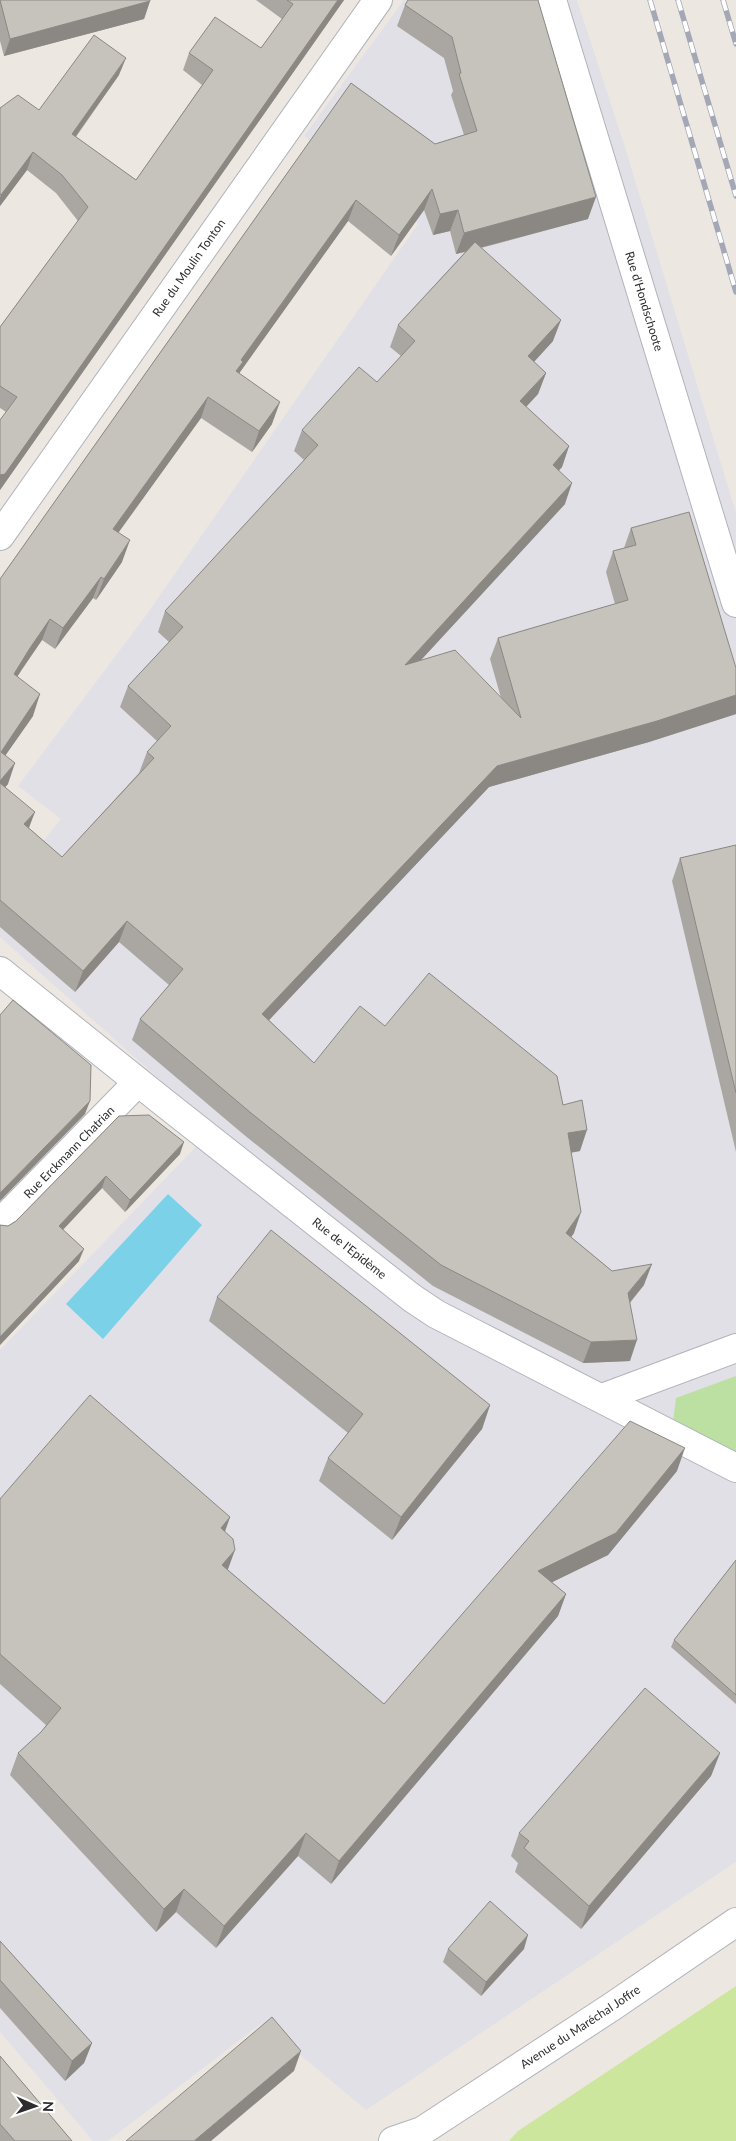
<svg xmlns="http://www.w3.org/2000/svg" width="736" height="2141" viewBox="0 0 736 2141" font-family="Lato,sans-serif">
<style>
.industrial{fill:#e2e0e7}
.green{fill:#bbe0a1}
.pitch{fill:#cce69e}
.water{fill:#7bd2e8}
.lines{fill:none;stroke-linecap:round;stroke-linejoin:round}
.minor-casing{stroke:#b1b3bc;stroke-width:30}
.secondary-casing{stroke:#b1b3bc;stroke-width:30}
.minor{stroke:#fff;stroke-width:28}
.secondary{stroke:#fff;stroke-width:28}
.rail-casing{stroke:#a3a7b6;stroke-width:5.5}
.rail{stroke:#fff;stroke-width:4;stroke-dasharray:11;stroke-linecap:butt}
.wall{fill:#aaa7a2;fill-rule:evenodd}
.shaded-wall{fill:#8b8884}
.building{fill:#c6c2bc;stroke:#8b8884}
.labels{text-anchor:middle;stroke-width:4.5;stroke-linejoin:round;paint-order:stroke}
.street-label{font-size:12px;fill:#2d2d2d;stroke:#fff}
</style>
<rect width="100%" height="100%" fill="#ede7e1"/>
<path class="industrial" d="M 404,0 L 577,0 L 624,144 L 736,513 L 736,1862 L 366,2110 L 262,2023 L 108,2141 L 93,2141 L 0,2032 L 0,1350 L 214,1128 L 0,937 L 0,895 L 61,819 L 18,786 L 147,614 L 418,224 L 304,136 Z"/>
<path class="green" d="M 736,1376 L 736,1453 L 673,1422 L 676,1398 Z"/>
<path class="pitch" d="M 736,1986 L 736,2141 L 509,2141 L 518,2131 Z"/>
<path class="water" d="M 168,1194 L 202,1225 L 103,1339 L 66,1304 Z"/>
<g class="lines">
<defs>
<g id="minor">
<path id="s1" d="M 552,0 L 736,603"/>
<path id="s2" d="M 0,536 L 378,0"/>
<path id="s3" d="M 0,971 L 162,1101 L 412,1298 L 436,1314 L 475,1334 L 736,1468"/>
<path id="s4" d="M 0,1223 L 138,1082"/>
<path d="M 602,1398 L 736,1348"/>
</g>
<g id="secondary">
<path id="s5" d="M 393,2141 L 422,2131 L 613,2006 L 736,1922"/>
</g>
</defs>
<use href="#minor" class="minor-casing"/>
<use href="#secondary" class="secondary-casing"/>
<use href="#minor" class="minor"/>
<use href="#secondary" class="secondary"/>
<defs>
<g id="rail">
<path d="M 650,0 L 736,292"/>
<path d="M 678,0 L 736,196"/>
<path d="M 723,0 L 736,44"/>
</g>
</defs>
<use href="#rail" class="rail-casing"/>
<use href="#rail" class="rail"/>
</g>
<g class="wall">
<path d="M 0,0 L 150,0 L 150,1 L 144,19 L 4,56 L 0,41 Z"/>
<path d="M 256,0 L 344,0 L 0,490 L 0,420 L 6,412 L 0,408 L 0,327 L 78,221 L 56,193 L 27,170 L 0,206 L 0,108 L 39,110 L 119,75 L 76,137 L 136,180 L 202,85 L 183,70 L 189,53 L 261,48 L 282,19 Z"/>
<path d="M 538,0 L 588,219 L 481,248 L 553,341 L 534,362 L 546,373 L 538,394 L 526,407 L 569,446 L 562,467 L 559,470 L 565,504 L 421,660 L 501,698 L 490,659 L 498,638 L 615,604 L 606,572 L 613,551 L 624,548 L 631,528 L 736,714 L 649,742 L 489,787 L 269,1020 L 314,1063 L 385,1026 L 563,1105 L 580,1151 L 571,1153 L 574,1233 L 571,1237 L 612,1271 L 644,1285 L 630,1303 L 630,1361 L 583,1363 L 433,1286 L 243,1134 L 132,1040 L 140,1019 L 169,985 L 119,942 L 75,992 L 0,927 L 0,579 L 351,83 L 435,144 L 464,135 L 451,95 L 453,91 L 444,58 L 397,26 L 405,5 ZM 424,210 L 433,235 L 450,231 L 456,254 L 465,252 L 398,325 L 390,347 L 401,356 L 377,382 L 302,430 L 294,451 L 304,460 L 165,611 L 158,632 L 169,642 L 128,686 L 120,707 L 157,741 L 147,752 L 139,773 L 62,857 L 29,828 L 5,787 L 8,784 L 5,756 L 33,716 L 17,677 L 42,640 L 55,649 L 93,598 L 96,600 L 122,562 L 118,532 L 201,418 L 252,452 L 272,424 L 239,373 L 348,221 L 391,256 Z"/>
<path d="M 736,845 L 736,1152 L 672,881 L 680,858 Z"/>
<path d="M 119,1116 L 180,1154 L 125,1212 L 102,1188 L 63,1230 L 79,1261 L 0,1345 L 0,1225 L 8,1226 L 16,1221 Z"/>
<path d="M 217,1297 L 490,1405 L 482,1429 L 392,1540 L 319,1481 L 328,1458 L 348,1433 L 209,1321 Z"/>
<path d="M 677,1471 L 608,1555 L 552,1582 L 566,1594 L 558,1616 L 331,1884 L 298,1856 L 216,1948 L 176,1912 L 156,1932 L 10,1775 L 18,1753 L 41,1732 L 46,1725 L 0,1684 L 0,1499 L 230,1517 L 225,1532 L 228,1570 L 384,1704 Z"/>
<path d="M 736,1560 L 736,1704 L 671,1647 L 674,1640 Z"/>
<path d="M 720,1753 L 711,1776 L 581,1929 L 515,1872 L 518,1863 L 511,1856 L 519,1833 Z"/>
<path d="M 0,1941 L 92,2043 L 84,2063 L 65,2081 L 0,2008 Z"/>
<path d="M 448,1949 L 524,1949 L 481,1996 L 443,1962 Z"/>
<path d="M 0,2056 L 72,2141 L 0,2141 Z"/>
</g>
<g class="shaded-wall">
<path d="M 338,0 L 344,0 L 0,490 L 0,475 Z"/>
<path d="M 150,1 L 144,19 L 4,56 L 10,39 Z"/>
<path d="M 126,58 L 119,75 L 65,151 L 72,134 Z"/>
<path d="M 33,152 L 27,170 L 0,206 L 0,198 L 1,195 Z"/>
<path d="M 432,189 L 424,210 L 391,256 L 399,235 Z"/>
<path d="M 596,197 L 588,219 L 456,254 L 464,233 Z"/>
<path d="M 356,200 L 348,221 L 238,375 L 229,392 L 241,360 Z"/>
<path d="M 458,210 L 450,231 L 433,235 L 440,214 Z"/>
<path d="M 561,320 L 553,341 L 520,377 L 528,356 Z"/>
<path d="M 546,373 L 538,394 L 512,422 L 520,401 Z"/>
<path d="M 208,397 L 201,418 L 106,550 L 113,529 Z"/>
<path d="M 280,402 L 272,424 L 252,452 L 259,431 Z"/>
<path d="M 569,446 L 562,467 L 545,486 L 553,465 Z"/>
<path d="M 572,483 L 565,504 L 397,686 L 405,665 Z"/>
<path d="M 130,540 L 122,562 L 96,600 L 104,579 Z"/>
<path d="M 101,577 L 93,598 L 55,649 L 63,628 Z"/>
<path d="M 50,619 L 42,640 L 22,669 L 6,695 L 14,674 L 30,648 Z"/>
<path d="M 40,694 L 33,716 L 0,763 L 1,752 Z"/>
<path d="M 736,695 L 736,714 L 649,742 L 489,787 L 255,1035 L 262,1014 L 497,766 Z"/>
<path d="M 15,763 L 8,784 L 0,793 L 0,781 Z"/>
<path d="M 35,812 L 27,833 L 24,824 Z"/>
<path d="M 127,921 L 119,942 L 75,992 L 83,971 Z"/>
<path d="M 90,1101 L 85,1114 L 0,1201 L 0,1193 Z"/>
<path d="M 587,1130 L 580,1151 L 560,1154 L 568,1133 Z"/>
<path d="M 184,1142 L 180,1154 L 125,1212 L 130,1200 Z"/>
<path d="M 106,1176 L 102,1188 L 55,1238 L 59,1226 Z"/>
<path d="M 581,1212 L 574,1233 L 559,1254 L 566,1233 Z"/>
<path d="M 84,1249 L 79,1261 L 0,1345 L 0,1337 Z"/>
<path d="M 652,1264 L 644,1285 L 620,1314 L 628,1293 Z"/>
<path d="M 637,1340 L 630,1361 L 583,1363 L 591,1342 Z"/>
<path d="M 490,1405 L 482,1429 L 392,1540 L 401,1517 Z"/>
<path d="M 685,1448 L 677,1471 L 608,1555 L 530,1593 L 538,1571 Z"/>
<path d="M 230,1517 L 222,1539 L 221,1528 Z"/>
<path d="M 235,1550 L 227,1572 L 222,1565 Z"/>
<path d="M 566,1594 L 558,1616 L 331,1884 L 339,1861 Z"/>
<path d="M 720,1753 L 711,1776 L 581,1929 L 589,1906 Z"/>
<path d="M 306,1833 L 298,1856 L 216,1948 L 224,1926 Z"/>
<path d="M 184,1889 L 176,1912 L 156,1932 L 164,1909 Z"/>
<path d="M 528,1935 L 524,1949 L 481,1996 L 486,1982 Z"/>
<path d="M 92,2043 L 84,2063 L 65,2081 L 72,2061 Z"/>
<path d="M 301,2051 L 294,2071 L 211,2141 L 194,2141 Z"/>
</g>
<g class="building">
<path d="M 0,0 L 150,0 L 150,1 L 10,39 Z"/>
<path d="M 287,0 L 338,0 L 5,474 L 0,475 L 0,420 L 17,397 L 0,386 L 0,327 L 88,207 L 62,175 L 33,152 L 1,195 L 0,194 L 0,108 L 18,95 L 39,110 L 94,35 L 126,58 L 72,134 L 136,180 L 213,70 L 189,53 L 215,17 L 261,48 L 293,4 Z"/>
<path d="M 408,0 L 538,0 L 596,197 L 464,233 L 458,210 L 440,214 L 432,189 L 399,235 L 356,200 L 241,360 L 243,362 L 236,371 L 280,402 L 259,431 L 208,397 L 113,529 L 130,540 L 104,579 L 101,577 L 63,628 L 50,619 L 30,648 L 14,674 L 40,694 L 1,752 L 15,763 L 0,781 L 0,579 L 351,83 L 435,144 L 477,131 L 459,74 L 461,73 L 452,37 L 405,5 Z"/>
<path d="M 475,242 L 561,320 L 528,356 L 546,373 L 520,401 L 569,446 L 553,465 L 572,483 L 405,665 L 455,650 L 521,718 L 498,638 L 628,600 L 613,551 L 636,545 L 631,528 L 689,512 L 736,668 L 736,695 L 657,721 L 497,766 L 262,1014 L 314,1063 L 360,1006 L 385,1026 L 429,973 L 557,1076 L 563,1105 L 582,1100 L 587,1130 L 568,1133 L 581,1212 L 566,1233 L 612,1271 L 652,1264 L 628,1293 L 637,1340 L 591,1342 L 441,1265 L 251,1113 L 140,1019 L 183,969 L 127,921 L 83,971 L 0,900 L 0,783 L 35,812 L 24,824 L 62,857 L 154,758 L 147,752 L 171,726 L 128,686 L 183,627 L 165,611 L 318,445 L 302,430 L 359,367 L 377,382 L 415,341 L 398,325 Z"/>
<path d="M 736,845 L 736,1093 L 680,858 Z"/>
<path d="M 13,1000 L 91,1065 L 90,1101 L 0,1193 L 0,1015 Z"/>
<path d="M 149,1115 L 184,1142 L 130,1200 L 106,1176 L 59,1226 L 84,1249 L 0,1337 L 0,1225 L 8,1226 L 16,1221 L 119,1116 Z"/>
<path d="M 271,1230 L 490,1405 L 401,1517 L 328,1458 L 363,1414 L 217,1297 Z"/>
<path d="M 90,1395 L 230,1517 L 221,1528 L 233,1539 L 235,1550 L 222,1565 L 384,1704 L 630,1421 L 685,1448 L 616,1533 L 538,1571 L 566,1594 L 339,1861 L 306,1833 L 224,1926 L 184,1889 L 164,1909 L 18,1753 L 41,1732 L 61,1708 L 0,1654 L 0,1499 Z"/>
<path d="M 736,1560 L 736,1695 L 674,1640 Z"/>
<path d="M 645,1688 L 720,1753 L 589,1906 L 524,1848 L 529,1841 L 519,1833 Z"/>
<path d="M 490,1901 L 528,1935 L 486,1982 L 448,1949 Z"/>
<path d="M 0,1941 L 92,2043 L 72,2061 L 0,1980 Z"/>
<path d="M 272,2017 L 301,2051 L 194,2141 L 126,2141 Z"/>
<path d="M 0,2056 L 72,2141 L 15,2141 L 0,2124 Z"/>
</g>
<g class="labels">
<g class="street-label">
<text dy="4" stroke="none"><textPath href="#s2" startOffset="328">Rue du Moulin Tonton</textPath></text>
<text dy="4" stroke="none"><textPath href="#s1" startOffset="315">Rue d'Hondschoote</textPath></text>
<text dy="4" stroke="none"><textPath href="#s4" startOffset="99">Rue Erckmann Chatrian</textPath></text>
<text dy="4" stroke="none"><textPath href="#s3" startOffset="446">Rue de l'Epidème</textPath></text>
<text dy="4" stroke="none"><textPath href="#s5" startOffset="220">Avenue du Maréchal Joffre</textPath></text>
</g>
</g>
<g transform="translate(35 2106) rotate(92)" stroke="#ffffff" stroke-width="4" paint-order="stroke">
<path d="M0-4L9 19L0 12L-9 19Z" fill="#2d2d2d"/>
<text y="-8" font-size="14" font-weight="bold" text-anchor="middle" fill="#2d2d2d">N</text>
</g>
</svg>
